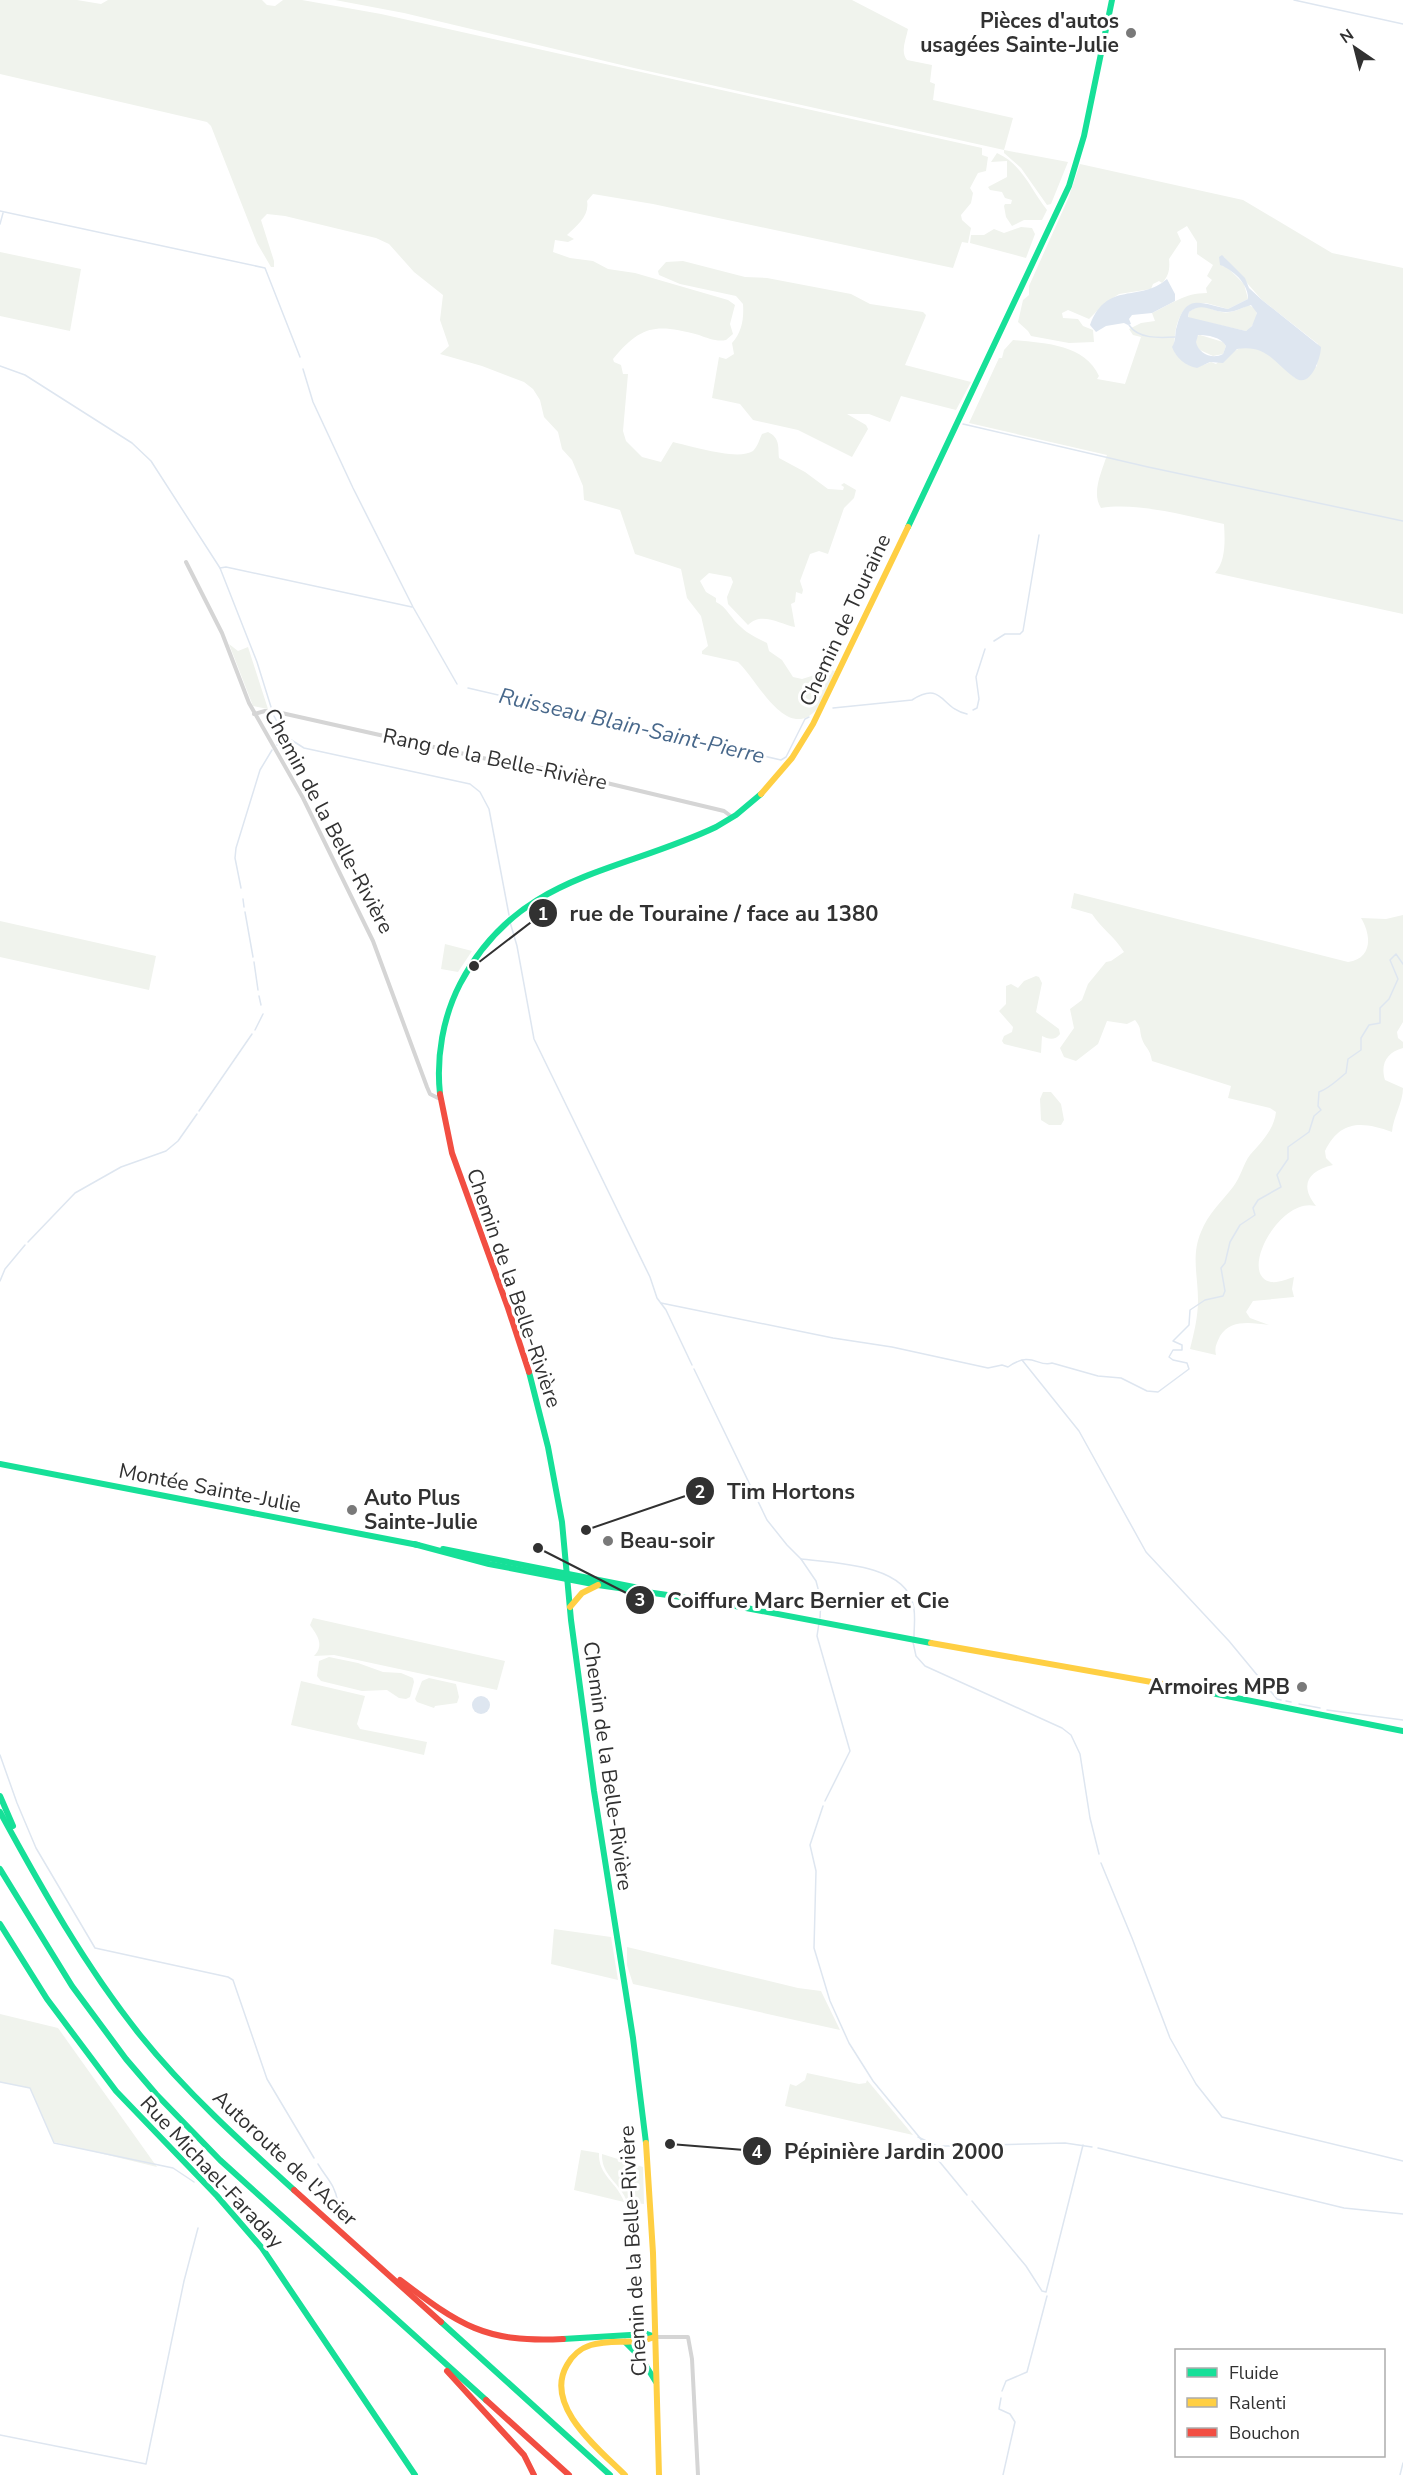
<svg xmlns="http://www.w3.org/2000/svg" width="1403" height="2475" viewBox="0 0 1403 2475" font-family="'Nunito Sans',sans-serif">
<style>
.green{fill:#f0f3ed;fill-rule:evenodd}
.water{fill:#dee6f0;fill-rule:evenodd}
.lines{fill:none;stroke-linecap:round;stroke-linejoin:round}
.stream{stroke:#dee6f0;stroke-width:1.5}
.street{stroke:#d5d5d5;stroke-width:4}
.fast{stroke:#16e098;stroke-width:6}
.slow{stroke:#ffcf43;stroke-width:6}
.jam{stroke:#f24e42;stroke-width:6}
.poi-dot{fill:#797979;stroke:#fff;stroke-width:2}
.labels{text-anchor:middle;stroke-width:6;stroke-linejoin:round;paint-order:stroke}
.poi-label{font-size:21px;font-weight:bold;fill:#313131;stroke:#fff;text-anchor:end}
.street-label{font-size:21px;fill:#313131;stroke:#fff}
.water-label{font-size:22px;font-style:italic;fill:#48688b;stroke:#fff}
.leader{fill:none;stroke:#313131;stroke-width:2}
.callout-dot{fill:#313131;stroke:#fff;stroke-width:2}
.mark-label{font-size:18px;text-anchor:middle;font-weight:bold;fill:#fff}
.callout-label{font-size:22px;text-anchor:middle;font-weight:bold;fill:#313131;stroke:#fff;stroke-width:6;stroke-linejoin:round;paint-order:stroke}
</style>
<rect width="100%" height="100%" fill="#fff"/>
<g class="green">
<path d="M 0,0 L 77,0 L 101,4 L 108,0 L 262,0 L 267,5 L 275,6 L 283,0 L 302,0 L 381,14 L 982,148 L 982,155 L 988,157 L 986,171 L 978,173 L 970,188 L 973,193 L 971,203 L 961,215 L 962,220 L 971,228 L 968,243 L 962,242 L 953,268 L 653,204 L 593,194 L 587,201 C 590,215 577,226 567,235 L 574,239 L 568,242 L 555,240 L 553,252 L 570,258 L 593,261 L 608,269 L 635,273 L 728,300 L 735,305 L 730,324 L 733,334 L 726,340 C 717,342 707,338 699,335 C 657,324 642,324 613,359 L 614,362 L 621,365 L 623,374 L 628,374 L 623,431 L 626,441 L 642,457 L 661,462 L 673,442 C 691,446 738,461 753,451 C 758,446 759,440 762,434 L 768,432 C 780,438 778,446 779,458 L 805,472 L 828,489 L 843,490 L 844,487 L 841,485 L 844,483 L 856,490 L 854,498 L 844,508 L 828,554 L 819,551 L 810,554 L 800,581 L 803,590 L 802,594 L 796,592 L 795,602 L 791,604 L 795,627 C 780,624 761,611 748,625 L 728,604 L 727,597 L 733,582 L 731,577 L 709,573 L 700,581 L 706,592 L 716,598 L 716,602 C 726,606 732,620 741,627 C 749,635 758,638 767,643 L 769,651 L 782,660 L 793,677 L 802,679 L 831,670 L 835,671 C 829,683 825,699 817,709 C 787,744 756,678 738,662 L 702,654 L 702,651 L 708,646 L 701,616 L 687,598 L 681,569 L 635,554 L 620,510 L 584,500 L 583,486 L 572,460 L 562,449 L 558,432 L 544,417 L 540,400 L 533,389 L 524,382 L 482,366 L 440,354 L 449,346 L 440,320 L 443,295 L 414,272 L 389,244 L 376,238 L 285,216 L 267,214 L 261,220 L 274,261 L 274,267 L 271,267 L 257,243 L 211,126 L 207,122 L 0,74 Z"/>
<path d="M 335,0 L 852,0 L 908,29 C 906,40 900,51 907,60 L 932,65 L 930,82 L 935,84 L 933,100 L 1013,118 L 1004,150 L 1068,162 L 1051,204 L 1047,205 L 1021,168 L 1004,153 L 1004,150 L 634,68 L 404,13 Z"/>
<path d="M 997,153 C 1022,164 1031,190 1047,210 L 1042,220 L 1024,220 L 1012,226 L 1006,217 L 1004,206 L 1005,204 L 1011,204 L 1012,200 L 1005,198 L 1002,192 L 990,190 L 988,187 L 1007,177 L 1007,161 L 991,162 Z"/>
<path d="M 1080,164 L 1243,200 L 1332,253 L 1403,268 L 1403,614 L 1215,573 C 1226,561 1225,540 1224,524 C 1187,516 1138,502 1101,508 C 1091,493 1102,471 1107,455 L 969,423 L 999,358 L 1002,358 L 1004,350 L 1013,340 C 1043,343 1085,344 1099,376 L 1097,379 L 1125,384 L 1141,337 L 1133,335 L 1129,329 L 1141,323 L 1155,321 L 1152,313 C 1172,304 1184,293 1207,293 L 1206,288 L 1212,280 L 1207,276 L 1213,265 L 1197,254 L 1197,242 L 1187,226 L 1177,232 L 1181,241 L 1169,259 C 1170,268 1169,276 1162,283 L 1159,281 L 1153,284 L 1151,289 L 1119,294 L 1104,304 L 1089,319 L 1068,310 L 1062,313 L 1063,318 L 1078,319 L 1083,326 L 1093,330 L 1094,342 L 1069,343 L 1031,336 L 1028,331 L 1018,322 L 1023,300 L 1029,295 L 1029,286 L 1068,199 ZM 1224,257 L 1262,300 L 1318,344 L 1317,366 L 1295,378 C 1282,365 1257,338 1236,350 C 1229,353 1222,359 1216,364 L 1211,362 C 1191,370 1189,367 1175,353 C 1173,337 1176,315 1189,305 L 1206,303 L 1228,309 L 1248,299 L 1244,284 L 1227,267 L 1222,266 Z"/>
<path d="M 1021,227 L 1032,228 L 1035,234 L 1026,258 L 970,243 L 971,235 L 984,235 L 994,229 L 1004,233 Z"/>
<path d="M 0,252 L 81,269 L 70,331 L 0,316 Z"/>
<path d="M 683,261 L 745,277 L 767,278 L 851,294 L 870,304 L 923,312 L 926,315 L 925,318 L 905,365 L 971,382 L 956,410 L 901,396 L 890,422 L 869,414 L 847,414 L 866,425 L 868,429 L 852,457 L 798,430 L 753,420 L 740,404 L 712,398 L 719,357 L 726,359 L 734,354 L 732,343 C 742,332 744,319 743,304 L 736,296 L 680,284 L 659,275 L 658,271 L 666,262 Z"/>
<path d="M 1249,305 L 1256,309 C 1259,317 1253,327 1246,331 L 1188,318 L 1189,312 C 1204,301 1206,309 1221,312 C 1231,314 1240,309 1249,305 Z"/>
<path d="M 1200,335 L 1223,342 L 1226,346 L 1223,354 L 1213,356 L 1200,350 L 1196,346 L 1196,336 Z"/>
<path d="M 229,644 L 238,651 L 248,647 L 268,709 L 253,706 Z"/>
<path d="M 1074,893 L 1348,962 C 1372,959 1372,936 1361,918 L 1386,919 L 1403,915 L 1403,1022 L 1397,1032 L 1398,1038 L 1403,1042 L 1403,1048 C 1387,1052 1380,1064 1385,1080 L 1403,1088 C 1403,1103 1393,1117 1392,1132 C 1362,1121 1340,1120 1325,1151 L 1326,1158 L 1333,1165 C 1308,1171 1299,1185 1316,1206 C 1280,1196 1237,1275 1271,1282 C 1279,1283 1287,1279 1294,1277 L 1292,1289 L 1294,1297 L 1253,1301 L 1246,1312 L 1250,1318 L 1269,1325 C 1251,1323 1231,1319 1220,1336 C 1217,1343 1214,1347 1216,1355 L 1190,1349 C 1194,1333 1198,1317 1198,1300 C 1198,1276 1191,1255 1201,1232 C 1208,1214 1222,1201 1233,1187 C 1241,1177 1243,1164 1250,1155 C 1261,1142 1274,1130 1276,1112 L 1270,1108 L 1228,1098 L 1231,1086 L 1152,1061 C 1150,1048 1145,1048 1142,1039 C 1139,1029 1142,1029 1135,1020 L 1127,1024 L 1107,1021 L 1098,1044 L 1076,1061 L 1064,1057 L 1060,1048 L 1074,1028 L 1070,1009 L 1082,1000 L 1088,984 L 1106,962 L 1111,961 L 1124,952 C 1115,937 1101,928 1092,914 L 1071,908 Z"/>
<path d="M 0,921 L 156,956 L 149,990 L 0,957 Z"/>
<path d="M 445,944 L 472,951 L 458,972 L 441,969 Z"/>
<path d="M 1036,976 L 1039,977 L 1042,983 L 1036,1012 L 1059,1029 L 1060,1034 C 1055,1041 1048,1039 1042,1036 L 1041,1053 L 1004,1044 L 1002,1041 L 1004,1036 L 1012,1032 L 1013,1027 L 999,1011 L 1006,1004 L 1006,986 L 1011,984 L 1018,988 L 1024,981 Z"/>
<path d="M 1043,1092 L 1051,1092 L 1061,1104 L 1064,1120 L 1061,1125 L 1049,1125 L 1041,1120 L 1040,1099 Z"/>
<path d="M 313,1618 L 505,1661 L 497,1690 L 334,1655 L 314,1656 C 325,1645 317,1635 310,1625 Z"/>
<path d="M 329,1657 L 358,1663 L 383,1672 L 401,1673 L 413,1678 L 414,1682 L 410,1697 L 406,1699 L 399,1698 L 387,1690 L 362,1691 L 321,1681 L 317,1676 L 319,1661 Z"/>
<path d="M 429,1678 L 456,1684 L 459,1697 L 457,1703 L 435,1706 L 434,1708 L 417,1702 L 415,1699 L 422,1681 Z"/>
<path d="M 301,1681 L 365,1696 L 357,1724 L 360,1729 L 427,1742 L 424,1755 L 291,1725 Z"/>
<path d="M 554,1929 L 611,1937 L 618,1980 L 551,1964 Z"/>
<path d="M 627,1947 L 798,1988 L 821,1991 L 840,2030 L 633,1984 L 627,1965 Z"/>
<path d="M 0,2014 L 58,2028 L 157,2167 L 54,2142 L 30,2088 L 0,2082 Z"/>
<path d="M 807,2073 L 859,2084 L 866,2083 L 867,2080 L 913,2135 L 785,2106 L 790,2084 L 796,2086 L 805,2080 Z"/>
<path d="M 581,2150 L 599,2153 C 598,2176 618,2183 624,2202 L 574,2190 Z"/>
<path d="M 602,2154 L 643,2167 L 644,2204 L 627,2202 C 621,2183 601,2176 602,2154 Z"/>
</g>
<g class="water">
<path d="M 1222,255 L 1245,278 L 1249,288 L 1262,300 L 1321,347 C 1321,357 1311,389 1295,378 C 1275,364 1267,344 1237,349 L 1223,363 L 1210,362 L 1197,368 C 1186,366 1176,358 1172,347 C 1177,339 1174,334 1177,326 C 1186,292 1202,304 1228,309 L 1248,299 C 1249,284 1232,269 1220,265 L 1219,257 ZM 1251,305 L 1257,313 L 1252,326 L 1246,331 L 1188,317 L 1189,312 C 1204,301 1211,313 1227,312 C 1236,312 1243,307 1251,305 ZM 1198,335 C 1208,335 1221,337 1226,346 L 1223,354 C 1212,360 1198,353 1196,342 Z"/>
<path d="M 1167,279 L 1175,294 L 1175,301 L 1152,313 L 1132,315 L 1129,319 L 1131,324 L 1128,325 L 1124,323 L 1106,326 L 1096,332 L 1090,325 C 1107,280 1140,303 1167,279 Z"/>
<circle cx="481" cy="1705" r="9"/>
</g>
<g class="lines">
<g class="stream">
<path d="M 1294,0 L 1403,24"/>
<path d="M 0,211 L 265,268 L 300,357"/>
<path d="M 0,224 L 3,213"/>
<path d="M 1129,325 C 1138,339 1159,338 1175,337"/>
<path d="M 0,366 L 25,375 L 132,443 L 151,461 L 220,568 L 257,662 L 271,707"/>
<path d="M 303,369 L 313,402 L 353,488 L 413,607 L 457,684"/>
<path d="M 963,424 L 1148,467 L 1403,521"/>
<path d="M 220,568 L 226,567 L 412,607"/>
<path d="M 994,641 L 1005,634 L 1020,634 L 1023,631 L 1039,535"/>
<path d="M 468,688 L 781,760 L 786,757 L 805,719 L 809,717"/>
<path d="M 833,708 L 912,700 C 943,680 941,709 967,714"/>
<path d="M 973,710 L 977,708 L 979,699 L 976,677 L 985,649"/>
<path d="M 274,716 L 285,736 L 304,748 L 470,784 L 480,792 L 489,809 L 509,915"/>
<path d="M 277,745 L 285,736"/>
<path d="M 241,888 L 235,858 L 236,848 L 260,770 L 272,750"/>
<path d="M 243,899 L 244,907"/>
<path d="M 245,912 L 253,957"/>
<path d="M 510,922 L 517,946 L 534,1039 L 650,1277 L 657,1298 L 666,1310 L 692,1365"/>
<path d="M 254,962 L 258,990"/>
<path d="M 259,996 L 261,1005"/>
<path d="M 255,1030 L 263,1014"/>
<path d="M 199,1111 L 252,1034"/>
<path d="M 28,1242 L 75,1193 L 121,1167 L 166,1151 L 178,1141 L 197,1114"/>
<path d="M 0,1281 L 5,1269 L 25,1245"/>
<path d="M 661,1303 L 833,1338 L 892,1347 L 988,1368 L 1002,1365 L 1008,1367 C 1032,1350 1038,1368 1052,1363 L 1098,1376 L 1121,1378 L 1147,1391 L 1158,1392 L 1189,1369 L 1187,1363 L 1173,1360 L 1169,1357 L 1173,1350 L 1182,1350 L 1182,1345 L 1173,1341 L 1189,1325 L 1190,1310 L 1205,1300 L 1223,1296 L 1225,1291 L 1221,1268 L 1225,1263 L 1230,1242 L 1240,1225 L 1255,1215 L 1253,1208 L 1258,1200 L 1281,1187 L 1277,1175 L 1288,1159 L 1288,1147 L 1309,1132 L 1314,1116 L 1321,1110 L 1318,1106 L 1319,1092 C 1330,1088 1337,1080 1346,1073 L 1348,1059 L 1361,1050 L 1361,1038 L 1369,1025 L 1380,1023 L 1380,1008 L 1389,999 L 1398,979 L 1390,960 L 1396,954 L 1403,964"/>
<path d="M 1022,1360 L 1079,1431 L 1146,1552 L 1229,1641 L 1277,1699 L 1281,1700"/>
<path d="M 694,1369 L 767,1520 L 787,1545 L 801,1559 L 816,1581 L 821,1600 L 820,1618"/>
<path d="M 801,1559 C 834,1563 904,1564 913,1604 C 916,1614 914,1626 914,1637"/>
<path d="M 819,1623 L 817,1636 L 850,1751 L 825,1801"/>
<path d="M 913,1642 L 916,1656 L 925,1666 L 1062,1728 L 1071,1735 L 1080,1754 L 1090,1818 L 1099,1854"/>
<path d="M 1286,1701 L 1291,1702"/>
<path d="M 1299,1704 L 1320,1708"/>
<path d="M 1327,1710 L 1403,1720"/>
<path d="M 0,1755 L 17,1803 L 36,1848 L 95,1948 L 228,1977 L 233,1980 L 267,2079 L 314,2158"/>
<path d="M 823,1806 L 810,1845 L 816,1871 L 814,1948 L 830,2001 L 849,2043 L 873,2081 L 967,2195"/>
<path d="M 1101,1863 L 1132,1938 L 1170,2038 L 1196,2084 L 1222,2117 L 1403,2161"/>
<path d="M 0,2082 L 30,2088 L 54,2143 L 173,2168 L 194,2182"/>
<path d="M 918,2137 L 937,2146 L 950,2146 L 1065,2143 L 1092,2147"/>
<path d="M 1098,2148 L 1344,2208 L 1403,2214"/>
<path d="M 318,2164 C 327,2179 334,2183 338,2202"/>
<path d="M 972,2201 L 1026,2266 L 1042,2291 L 1046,2292 L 1083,2145"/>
<path d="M 1002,2391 L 1006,2381 L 1027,2372 L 1047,2296"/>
<path d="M 1001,2398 L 999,2409 L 1010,2414 L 1015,2422 L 1003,2475"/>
<path d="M 0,2435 L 146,2464 L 184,2281 L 198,2228"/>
<path d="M 1400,2475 L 1403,2463"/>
</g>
<g class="street">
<path d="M 186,562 L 222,633 L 249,703 L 303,798 L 373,941 L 427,1087 L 430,1094 L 438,1098"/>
<path d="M 254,714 L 265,711 L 277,712 L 496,761 L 548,769 L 724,811 L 732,817"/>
<path d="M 655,2337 L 688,2337 L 692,2359 L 698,2475"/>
</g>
<g class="fast">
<path d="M 908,527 L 1069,186 L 1084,136 L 1112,0"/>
<path d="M 440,1094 C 436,1057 443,1017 460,984 C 517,874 617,874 716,827 L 736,815 L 761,794"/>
<path d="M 529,1372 L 548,1447 L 562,1522 L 571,1620 L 594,1791 L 633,2038 L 646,2143"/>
<path d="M 0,1464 L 418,1545"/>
<path d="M 414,1544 L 489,1564 L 598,1585 L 709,1601 L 931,1643"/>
<path d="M 443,1549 L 644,1589"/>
<path d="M 1191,1689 L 1403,1731"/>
<path d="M 0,1796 L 13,1826"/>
<path d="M 0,1812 C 42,1889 85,1966 140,2035 C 186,2092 240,2141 294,2190"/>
<path d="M 0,1869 L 72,1986 L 126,2059 L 156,2094 L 220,2160 L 486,2400"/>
<path d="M 0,1924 L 47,1999 L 116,2091 L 217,2196 L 262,2248 L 415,2475"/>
<path d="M 441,2322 L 610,2475"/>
<path d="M 563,2339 L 647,2334 L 655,2337"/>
<path d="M 625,2342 L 641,2358 L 656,2382"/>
</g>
<g class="slow">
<path d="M 761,794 L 792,758 L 813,724 L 908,527"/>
<path d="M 570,1607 L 582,1593 L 598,1585"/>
<path d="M 931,1643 L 1191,1689"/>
<path d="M 646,2143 L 653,2253 L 659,2475"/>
<path d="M 625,2475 C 600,2450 543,2406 567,2365 C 572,2356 581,2348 591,2345 C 612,2339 634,2345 655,2337"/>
</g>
<g class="jam">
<path d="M 440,1094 L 452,1153 L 508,1308 L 529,1372"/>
<path d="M 294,2190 L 441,2322"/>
<path d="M 400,2280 C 460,2325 484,2343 563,2339"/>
<path d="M 447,2371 L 524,2455 L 534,2475"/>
<path d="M 486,2400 L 569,2475"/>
</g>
</g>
<g class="poi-dot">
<circle cx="1131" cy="33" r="6"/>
<circle cx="352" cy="1510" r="6"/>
<circle cx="608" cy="1541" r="6"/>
<circle cx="1302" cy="1687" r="6"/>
</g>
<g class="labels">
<g class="poi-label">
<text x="1119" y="28">Pièces d'autos<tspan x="1119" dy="24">usagées Sainte-Julie</tspan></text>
<text x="364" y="1505" text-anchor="start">Auto Plus<tspan x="364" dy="24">Sainte-Julie</tspan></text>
<text x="620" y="1548" text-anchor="start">Beau-soir</text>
<text x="1290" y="1694">Armoires MPB</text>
</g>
<g class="street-label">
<text transform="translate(845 620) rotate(-65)" y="7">Chemin de Touraine</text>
<text transform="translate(495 759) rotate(12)" y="7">Rang de la Belle-Rivière</text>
<text transform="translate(329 821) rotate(62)" y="7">Chemin de la Belle-Rivière</text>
<text transform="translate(514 1288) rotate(71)" y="7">Chemin de la Belle-Rivière</text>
<text transform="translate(210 1488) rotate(11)" y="7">Montée Sainte-Julie</text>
<text transform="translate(608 1766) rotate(82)" y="7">Chemin de la Belle-Rivière</text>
<text transform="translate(285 2158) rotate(43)" y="7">Autoroute de l'Acier</text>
<text transform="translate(212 2172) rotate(47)" y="7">Rue Michael-Faraday</text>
<text transform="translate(633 2251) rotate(-93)" y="7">Chemin de la Belle-Rivière</text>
</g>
<g class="water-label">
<text transform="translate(632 725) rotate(13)" y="8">Ruisseau Blain-Saint-Pierre</text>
</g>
</g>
<path class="leader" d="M474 966L543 913M586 1530L700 1491M538 1548L640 1600M670 2144L757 2151"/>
<g class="callout-dot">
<circle cx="474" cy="966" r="6"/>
<circle cx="586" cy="1530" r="6"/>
<circle cx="538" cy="1548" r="6"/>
<circle cx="670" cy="2144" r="6"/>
<circle cx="543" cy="913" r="15"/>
<circle cx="700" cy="1491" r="15"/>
<circle cx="640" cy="1600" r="15"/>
<circle cx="757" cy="2151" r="15"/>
</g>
<g class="mark-label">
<text x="543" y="920">1</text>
<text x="700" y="1498">2</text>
<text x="640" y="1606">3</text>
<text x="757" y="2158">4</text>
</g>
<g class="callout-label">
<text x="724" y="921">rue de Touraine / face au 1380</text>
<text x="791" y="1499">Tim Hortons</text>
<text x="808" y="1608">Coiffure Marc Bernier et Cie</text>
<text x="894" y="2159">Pépinière Jardin 2000</text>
</g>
<rect x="1175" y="2349" width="210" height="108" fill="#ffffff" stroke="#adadad" stroke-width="1.5"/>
<rect x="1187" y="2368" width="30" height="9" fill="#16e098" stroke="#adadad" stroke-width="1.5"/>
<text x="1229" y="2379" font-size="18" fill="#313131">Fluide</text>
<rect x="1187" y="2398" width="30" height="9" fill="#ffcf43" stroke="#adadad" stroke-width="1.5"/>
<text x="1229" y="2409" font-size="18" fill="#313131">Ralenti</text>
<rect x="1187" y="2428" width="30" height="9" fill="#f24e42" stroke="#adadad" stroke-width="1.5"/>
<text x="1229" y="2439" font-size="18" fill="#313131">Bouchon</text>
<g transform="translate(1355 48) rotate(325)" stroke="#ffffff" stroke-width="4.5" paint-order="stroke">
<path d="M0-4.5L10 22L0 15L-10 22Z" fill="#313131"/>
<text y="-9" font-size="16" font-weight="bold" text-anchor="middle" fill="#313131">N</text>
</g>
</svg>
